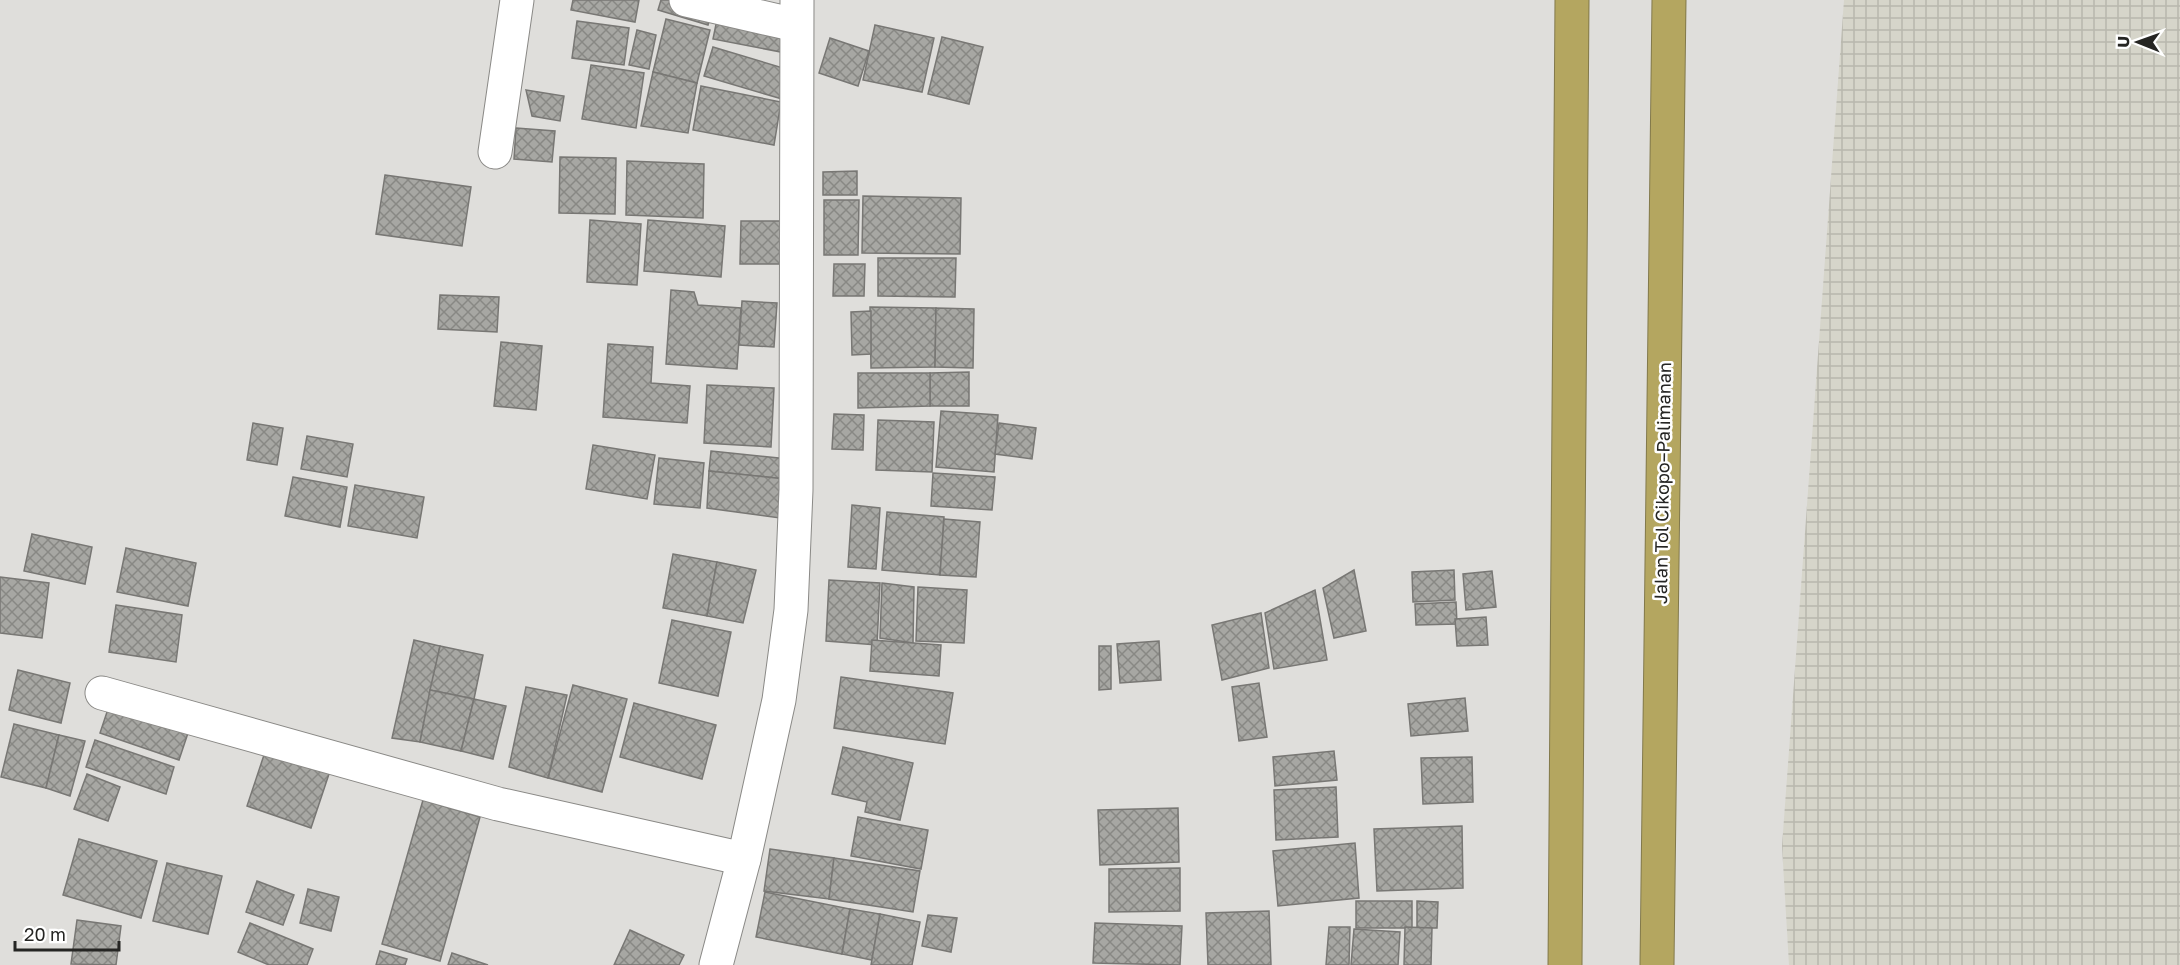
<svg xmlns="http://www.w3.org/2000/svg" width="2180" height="965" viewBox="0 0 2180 965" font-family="'Golos Text',sans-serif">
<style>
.industrial{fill:url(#industrial-grid)}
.building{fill:url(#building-cross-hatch);stroke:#787774;stroke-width:1.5}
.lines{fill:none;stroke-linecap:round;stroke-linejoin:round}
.street-casing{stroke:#8a8986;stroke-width:35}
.highway-casing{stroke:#82794b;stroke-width:35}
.street{stroke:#fff;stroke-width:33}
.highway{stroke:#b4a660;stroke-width:33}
.labels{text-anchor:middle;stroke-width:5;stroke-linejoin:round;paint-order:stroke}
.street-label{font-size:18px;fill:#252523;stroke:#fff}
</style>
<defs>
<pattern id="industrial-grid" width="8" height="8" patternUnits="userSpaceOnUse" patternTransform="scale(1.5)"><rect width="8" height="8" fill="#d6d5ca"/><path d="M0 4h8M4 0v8" fill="none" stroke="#b8b7ad"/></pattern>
<pattern id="building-cross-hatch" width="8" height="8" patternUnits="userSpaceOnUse" patternTransform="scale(1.5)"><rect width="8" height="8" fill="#a7a7a3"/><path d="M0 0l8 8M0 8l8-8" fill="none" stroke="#888884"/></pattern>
</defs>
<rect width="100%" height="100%" fill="#dfdedb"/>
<path class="industrial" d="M 1844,0 L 2180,0 L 2180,965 L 1789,965 L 1782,846 Z"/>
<g class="building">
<path d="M 573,0 L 639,0 L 635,22 L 571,10 Z"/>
<path d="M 661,0 L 715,0 L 708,25 L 658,10 Z"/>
<path d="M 721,0 L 788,11 L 781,52 L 713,39 Z"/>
<path d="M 666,19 L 710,30 L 697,83 L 653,72 Z"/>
<path d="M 577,21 L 629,28 L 624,65 L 572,58 Z"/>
<path d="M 875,25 L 934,38 L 922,92 L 863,80 Z"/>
<path d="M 637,30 L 656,35 L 649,69 L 629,65 Z"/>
<path d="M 942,37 L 983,47 L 969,104 L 928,94 Z"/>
<path d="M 830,38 L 869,51 L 858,86 L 819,73 Z"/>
<path d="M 713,47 L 783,68 L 782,99 L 704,76 Z"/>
<path d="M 591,65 L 644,73 L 636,128 L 582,119 Z"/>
<path d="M 653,72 L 697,83 L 688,133 L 641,126 Z"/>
<path d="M 701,86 L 781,102 L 774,145 L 693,130 Z"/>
<path d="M 526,90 L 564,96 L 560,121 L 532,116 Z"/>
<path d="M 516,128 L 555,131 L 552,162 L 514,159 Z"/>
<path d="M 560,157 L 616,158 L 615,214 L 559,213 Z"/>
<path d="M 627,161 L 704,164 L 703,218 L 626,215 Z"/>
<path d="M 857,171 L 857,195 L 823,195 L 823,172 Z"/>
<path d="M 385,175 L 471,187 L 462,246 L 376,234 Z"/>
<path d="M 863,196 L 961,198 L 960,254 L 862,253 Z"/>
<path d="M 824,200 L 859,200 L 858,255 L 824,255 Z"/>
<path d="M 590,220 L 641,224 L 637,285 L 587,282 Z"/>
<path d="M 648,220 L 725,226 L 721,277 L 644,271 Z"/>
<path d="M 741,221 L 781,221 L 781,264 L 740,264 Z"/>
<path d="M 878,258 L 956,258 L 955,297 L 878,296 Z"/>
<path d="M 834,264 L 865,264 L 864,296 L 833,296 Z"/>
<path d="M 671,290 L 694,292 L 698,305 L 741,308 L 737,369 L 666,364 Z"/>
<path d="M 440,295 L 499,297 L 497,332 L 438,329 Z"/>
<path d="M 742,301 L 777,303 L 774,347 L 739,345 Z"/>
<path d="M 870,307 L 936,308 L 935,367 L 871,368 Z"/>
<path d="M 936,308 L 974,309 L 973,368 L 935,367 Z"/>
<path d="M 871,311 L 871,354 L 852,355 L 851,312 Z"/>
<path d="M 501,342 L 542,346 L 536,410 L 494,406 Z"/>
<path d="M 608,344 L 653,347 L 651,383 L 690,386 L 687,423 L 603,417 Z"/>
<path d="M 969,372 L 969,406 L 930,406 L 930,373 Z"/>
<path d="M 858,373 L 930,373 L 930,406 L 858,408 Z"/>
<path d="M 707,385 L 774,388 L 771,447 L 704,443 Z"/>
<path d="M 941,411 L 998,415 L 994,472 L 936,467 Z"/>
<path d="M 834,414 L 864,415 L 863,450 L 832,449 Z"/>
<path d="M 878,420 L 934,422 L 932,472 L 876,470 Z"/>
<path d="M 253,423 L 283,428 L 277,465 L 247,460 Z"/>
<path d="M 999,423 L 1036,428 L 1032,459 L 995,454 Z"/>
<path d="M 307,436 L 353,444 L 347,477 L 301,469 Z"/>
<path d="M 593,445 L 655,455 L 647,499 L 586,489 Z"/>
<path d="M 711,451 L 788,459 L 785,479 L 709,471 Z"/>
<path d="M 659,458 L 704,463 L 700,508 L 654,504 Z"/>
<path d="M 709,471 L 785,479 L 780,518 L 707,508 Z"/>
<path d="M 933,473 L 995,477 L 992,510 L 931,506 Z"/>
<path d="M 293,477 L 347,487 L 340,527 L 285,516 Z"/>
<path d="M 355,485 L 424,497 L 417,538 L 348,526 Z"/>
<path d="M 852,505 L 880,508 L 876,569 L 848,567 Z"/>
<path d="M 887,512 L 944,517 L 940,575 L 882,570 Z"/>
<path d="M 944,519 L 980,522 L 976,577 L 940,575 Z"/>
<path d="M 32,534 L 92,547 L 85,584 L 24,571 Z"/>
<path d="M 126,548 L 196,563 L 188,606 L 117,592 Z"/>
<path d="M 673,554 L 717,562 L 707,616 L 663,608 Z"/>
<path d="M 717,562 L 756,570 L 743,623 L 707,616 Z"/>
<path d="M 1354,570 L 1366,631 L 1334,638 L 1323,588 Z"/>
<path d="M 1454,570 L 1455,600 L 1413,602 L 1412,572 Z"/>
<path d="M 1492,571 L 1496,607 L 1466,610 L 1463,574 Z"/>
<path d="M 0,577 L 49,583 L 42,638 L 0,633 Z"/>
<path d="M 829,580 L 880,583 L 877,645 L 826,641 Z"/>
<path d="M 882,583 L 914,587 L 913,643 L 880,638 Z"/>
<path d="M 918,587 L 967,590 L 964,643 L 916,641 Z"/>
<path d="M 1315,590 L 1327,660 L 1274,669 L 1265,613 Z"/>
<path d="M 1456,602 L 1457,624 L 1416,625 L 1415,604 Z"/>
<path d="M 116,605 L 182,615 L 176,662 L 109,652 Z"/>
<path d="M 1261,613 L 1269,668 L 1222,680 L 1212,625 Z"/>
<path d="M 1486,617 L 1488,645 L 1457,646 L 1455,619 Z"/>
<path d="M 672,620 L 731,632 L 718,696 L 659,683 Z"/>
<path d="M 414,640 L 440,646 L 420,742 L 392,738 Z"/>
<path d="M 872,640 L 941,645 L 939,676 L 870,671 Z"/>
<path d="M 1159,641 L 1161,680 L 1120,683 L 1117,644 Z"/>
<path d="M 440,646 L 483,655 L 474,699 L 430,690 Z"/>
<path d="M 1099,646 L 1111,646 L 1111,689 L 1099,690 Z"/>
<path d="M 18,670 L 70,683 L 61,723 L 9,710 Z"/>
<path d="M 841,677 L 953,693 L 945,744 L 834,728 Z"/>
<path d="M 117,682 L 196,709 L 179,760 L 100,733 Z"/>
<path d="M 1259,683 L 1267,737 L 1239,741 L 1232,687 Z"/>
<path d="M 573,685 L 627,699 L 602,792 L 548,778 Z"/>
<path d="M 526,687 L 567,695 L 548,778 L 509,767 Z"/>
<path d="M 430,690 L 474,699 L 461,751 L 420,742 Z"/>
<path d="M 1465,698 L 1468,731 L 1411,736 L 1408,704 Z"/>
<path d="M 474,699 L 506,706 L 493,759 L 461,751 Z"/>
<path d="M 634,703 L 716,725 L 702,779 L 620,757 Z"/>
<path d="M 14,724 L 59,735 L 46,788 L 1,777 Z"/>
<path d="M 59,735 L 85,741 L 70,796 L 46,788 Z"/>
<path d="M 95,740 L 174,767 L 166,794 L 86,767 Z"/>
<path d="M 268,743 L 332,765 L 311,828 L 247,806 Z"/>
<path d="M 843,747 L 913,763 L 900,820 L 865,812 L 867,802 L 832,794 Z"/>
<path d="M 1334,751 L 1337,780 L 1275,786 L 1273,757 Z"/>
<path d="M 1472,757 L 1473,802 L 1423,804 L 1421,758 Z"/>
<path d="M 87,774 L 120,787 L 108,821 L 74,809 Z"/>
<path d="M 1336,787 L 1338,837 L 1276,840 L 1274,790 Z"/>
<path d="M 423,800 L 480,817 L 440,961 L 382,944 Z"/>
<path d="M 1178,808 L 1179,862 L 1100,865 L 1098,810 Z"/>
<path d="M 858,817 L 928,830 L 921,869 L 851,856 Z"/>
<path d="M 1462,826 L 1463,888 L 1377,891 L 1374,829 Z"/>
<path d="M 79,839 L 157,861 L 141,918 L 63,895 Z"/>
<path d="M 1355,843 L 1359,898 L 1278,906 L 1273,851 Z"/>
<path d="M 770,849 L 834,858 L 829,899 L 764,891 Z"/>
<path d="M 834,858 L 920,871 L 913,912 L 829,899 Z"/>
<path d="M 167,863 L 222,876 L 208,934 L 153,921 Z"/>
<path d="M 1180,868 L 1180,911 L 1109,912 L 1109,869 Z"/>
<path d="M 257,881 L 294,895 L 283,925 L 246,912 Z"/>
<path d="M 308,889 L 339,897 L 331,931 L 300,923 Z"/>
<path d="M 765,892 L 850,909 L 842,954 L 756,937 Z"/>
<rect x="1356" y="901" width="56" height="27"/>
<path d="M 1417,901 L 1438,902 L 1437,928 L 1417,928 Z"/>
<path d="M 850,909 L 880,914 L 872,960 L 842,954 Z"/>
<path d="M 1269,911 L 1271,965 L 1208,965 L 1206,913 Z"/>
<path d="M 880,914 L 920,922 L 912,965 L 871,965 Z"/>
<path d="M 928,915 L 957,918 L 951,952 L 922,946 Z"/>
<path d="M 77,920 L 121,926 L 116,965 L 71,964 Z"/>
<path d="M 250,923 L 313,949 L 307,965 L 269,965 L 238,952 Z"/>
<path d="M 1095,923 L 1182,926 L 1180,965 L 1093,963 Z"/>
<path d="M 1329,927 L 1350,927 L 1349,965 L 1326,965 Z"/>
<path d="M 1405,927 L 1432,928 L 1431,965 L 1404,965 Z"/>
<path d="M 1354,929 L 1400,932 L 1398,965 L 1351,965 Z"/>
<path d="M 630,930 L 684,955 L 679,965 L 614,965 Z"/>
<path d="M 380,951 L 407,959 L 405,965 L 376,965 Z"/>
<path d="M 452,953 L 488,965 L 448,965 Z"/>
</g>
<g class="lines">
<defs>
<g id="street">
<path d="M 686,0 L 796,25"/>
<path d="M 495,152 L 517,0"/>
<path d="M 102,693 L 498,804 L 744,859"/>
<path d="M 716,965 L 744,859 L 779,700 L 791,610 L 796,490 L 797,0"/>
</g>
<g id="highway">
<path d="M 1565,965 L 1572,0"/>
<path d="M 1657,965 L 1669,0"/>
</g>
</defs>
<use href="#street" class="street-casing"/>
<use href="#highway" class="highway-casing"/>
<use href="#street" class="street"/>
<use href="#highway" class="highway"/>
</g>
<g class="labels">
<g class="street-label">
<text transform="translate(1663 483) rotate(-89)" y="6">Jalan Tol Cikopo–Palimanan</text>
</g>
</g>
<g transform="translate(2138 42) rotate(271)" stroke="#ffffff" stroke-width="4.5" paint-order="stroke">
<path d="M0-4.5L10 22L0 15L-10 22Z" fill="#252523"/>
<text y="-9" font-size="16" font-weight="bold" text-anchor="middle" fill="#252523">U</text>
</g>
<path d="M15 941v9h104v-9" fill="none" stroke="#252523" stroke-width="3"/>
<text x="24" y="941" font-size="18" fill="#252523" stroke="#ffffff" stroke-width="4.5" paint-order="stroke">20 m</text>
</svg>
